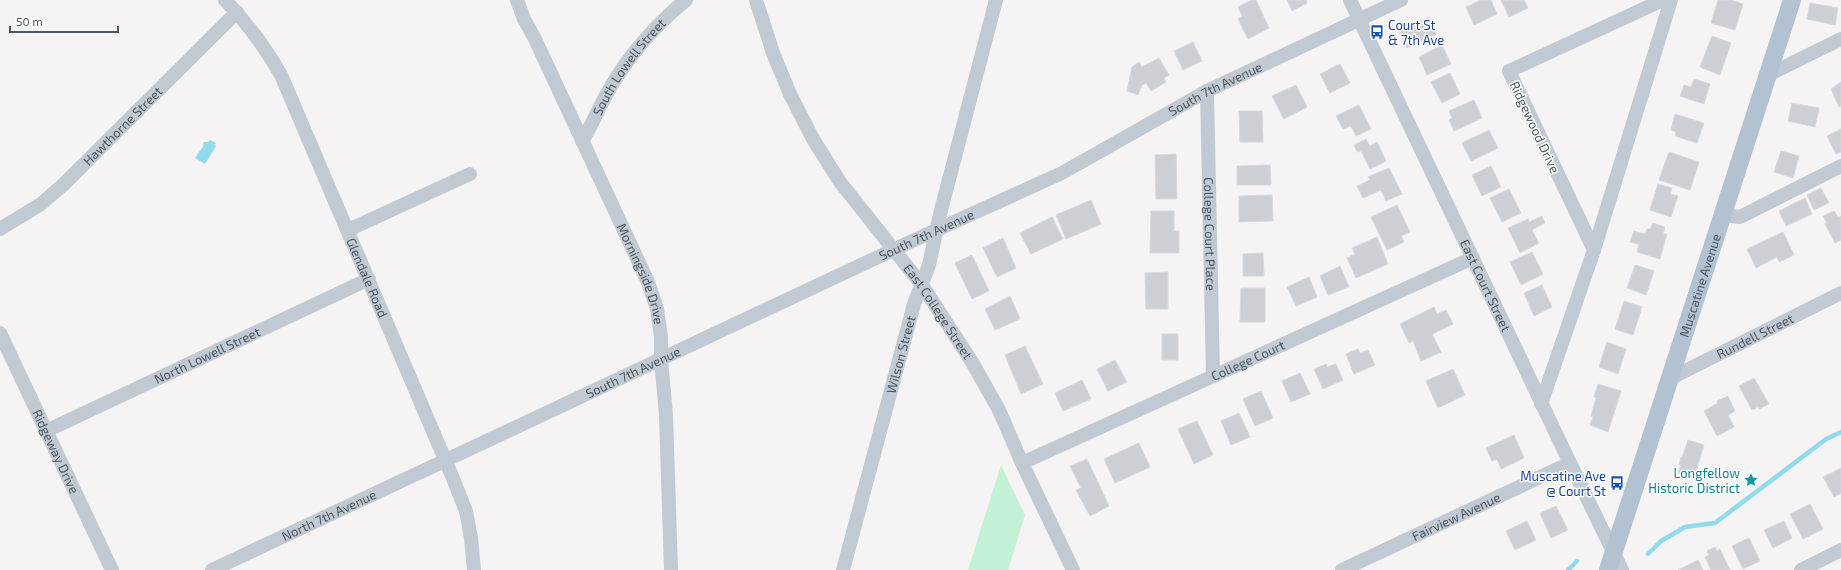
<svg xmlns="http://www.w3.org/2000/svg" width="1841" height="570" viewBox="0 0 1841 570" font-family="'Exo 2',sans-serif">
<style>
.green{fill:#c3f1d5}
.water{fill:#90daee}
.lines{fill:none;stroke-linecap:round;stroke-linejoin:round}
.stream{stroke:#90daee;stroke-width:4.5}
.building{fill:#cdcfd5;stroke:#d7d9de}
.minor{stroke:#c1cad2;stroke-width:14}
.major{stroke:#b3c2d1;stroke-width:18}
.labels{text-anchor:middle;stroke-width:3;stroke-linejoin:round;paint-order:stroke}
.transit-label{font-size:13px;fill:#164399;stroke:#fff;text-anchor:start}
.street-label{font-size:13px;fill:#4a5661;stroke:#fff}
.culture-label{font-size:13px;fill:#0d838f;stroke:#fff;text-anchor:end}
</style>
<rect width="100%" height="100%" fill="#f5f3f3"/>
<path class="green" d="M 1001,465 L 1025,515 L 1008,570 L 968,570 Z"/>
<path class="water" d="M 210,140 L 216,143 L 214,145 L 216,146 L 205,164 L 195,158 L 204,145 L 203,144 L 204,142 L 208,142 Z"/>
<g class="lines">
<g class="stream">
<path d="M 1648,554 L 1661,541 L 1685,527 L 1715,523 L 1826,439 L 1841,432"/>
<path d="M 1568,570 L 1577,561"/>
</g>
</g>
<g class="building">
<path d="M 1252,0 L 1256,0 L 1269,28 L 1248,39 L 1238,19 L 1242,16 L 1238,7 Z"/>
<path d="M 1287,0 L 1306,0 L 1307,3 L 1292,11 Z"/>
<path d="M 1481,0 L 1491,0 L 1497,14 L 1474,25 L 1466,7 Z"/>
<path d="M 1501,0 L 1524,0 L 1528,8 L 1509,17 Z"/>
<path d="M 1718,0 L 1731,0 L 1743,4 L 1735,30 L 1711,23 Z"/>
<path d="M 1810,3 L 1838,8 L 1835,25 L 1807,19 Z"/>
<path d="M 1429,17 L 1437,34 L 1407,48 L 1399,31 Z"/>
<path d="M 1712,36 L 1731,43 L 1720,75 L 1700,67 Z"/>
<path d="M 1193,42 L 1202,61 L 1183,70 L 1174,51 Z"/>
<path d="M 1442,45 L 1451,64 L 1427,75 L 1419,57 Z"/>
<path d="M 1159,58 L 1169,75 L 1164,78 L 1166,82 L 1151,91 L 1146,83 L 1142,85 L 1138,95 L 1127,91 L 1132,67 L 1139,62 L 1142,67 Z"/>
<path d="M 1340,64 L 1350,83 L 1330,93 L 1320,74 Z"/>
<path d="M 1450,73 L 1460,94 L 1442,103 L 1431,82 Z"/>
<path d="M 1694,79 L 1710,84 L 1704,104 L 1680,96 L 1684,85 L 1691,87 Z"/>
<path d="M 1841,82 L 1841,106 L 1839,107 L 1831,89 Z"/>
<path d="M 1296,85 L 1307,107 L 1284,119 L 1272,96 Z"/>
<path d="M 1474,100 L 1482,118 L 1454,131 L 1449,120 L 1452,118 L 1449,111 Z"/>
<path d="M 1792,103 L 1819,108 L 1815,127 L 1788,121 Z"/>
<path d="M 1359,105 L 1371,129 L 1356,136 L 1351,126 L 1343,129 L 1336,116 Z"/>
<path d="M 1239,111 L 1262,111 L 1263,142 L 1240,142 Z"/>
<path d="M 1675,114 L 1704,123 L 1697,143 L 1675,136 L 1676,132 L 1671,130 Z"/>
<path d="M 1841,129 L 1841,152 L 1836,154 L 1827,136 Z"/>
<path d="M 1489,130 L 1498,148 L 1471,161 L 1462,143 Z"/>
<path d="M 1366,139 L 1370,146 L 1377,142 L 1386,161 L 1370,169 L 1361,151 L 1357,152 L 1354,145 Z"/>
<path d="M 1781,151 L 1799,156 L 1793,178 L 1774,172 Z"/>
<path d="M 1669,152 L 1699,162 L 1690,190 L 1659,180 Z"/>
<path d="M 1176,154 L 1177,199 L 1156,199 L 1155,155 Z"/>
<path d="M 1270,165 L 1271,185 L 1237,185 L 1237,166 Z"/>
<path d="M 1491,166 L 1501,187 L 1482,196 L 1472,175 Z"/>
<path d="M 1389,168 L 1402,194 L 1386,201 L 1381,190 L 1363,198 L 1357,186 L 1370,180 L 1368,177 Z"/>
<path d="M 1658,184 L 1672,188 L 1670,194 L 1678,196 L 1671,217 L 1650,210 Z"/>
<path d="M 1821,188 L 1829,203 L 1814,210 L 1807,195 Z"/>
<path d="M 1509,189 L 1521,213 L 1502,222 L 1490,198 Z"/>
<path d="M 1272,195 L 1273,221 L 1239,222 L 1239,196 Z"/>
<path d="M 1805,198 L 1812,214 L 1786,226 L 1779,211 Z"/>
<path d="M 1091,200 L 1101,224 L 1066,239 L 1056,215 Z"/>
<path d="M 1397,205 L 1410,232 L 1401,236 L 1404,242 L 1387,250 L 1371,217 Z"/>
<path d="M 1151,211 L 1174,211 L 1174,231 L 1179,231 L 1179,253 L 1150,253 Z"/>
<path d="M 1834,211 L 1838,217 L 1841,216 L 1841,240 L 1835,243 L 1825,224 L 1827,223 L 1823,216 Z"/>
<path d="M 1542,216 L 1545,223 L 1532,230 L 1539,243 L 1520,253 L 1508,228 L 1528,219 L 1529,222 Z"/>
<path d="M 1052,217 L 1063,239 L 1031,254 L 1020,233 Z"/>
<path d="M 1653,223 L 1665,227 L 1663,234 L 1667,234 L 1660,259 L 1637,252 L 1639,244 L 1630,242 L 1634,231 L 1645,234 L 1647,229 L 1650,229 Z"/>
<path d="M 1783,232 L 1794,255 L 1779,262 L 1777,257 L 1756,268 L 1747,249 Z"/>
<path d="M 1377,237 L 1388,264 L 1356,278 L 1347,258 L 1355,254 L 1352,248 Z"/>
<path d="M 1003,238 L 1016,268 L 997,277 L 983,248 Z"/>
<path d="M 1532,252 L 1543,274 L 1521,285 L 1510,262 Z"/>
<path d="M 1263,253 L 1264,276 L 1243,276 L 1243,254 Z"/>
<path d="M 972,255 L 989,291 L 972,299 L 955,263 Z"/>
<path d="M 1635,265 L 1654,271 L 1646,295 L 1627,288 Z"/>
<path d="M 1340,266 L 1349,287 L 1328,295 L 1320,276 Z"/>
<path d="M 1168,272 L 1168,309 L 1146,309 L 1145,273 Z"/>
<path d="M 1309,277 L 1317,297 L 1296,306 L 1287,287 Z"/>
<path d="M 1542,285 L 1552,307 L 1534,316 L 1524,293 Z"/>
<path d="M 1241,288 L 1265,288 L 1265,322 L 1240,322 Z"/>
<path d="M 1010,296 L 1020,319 L 995,330 L 985,309 Z"/>
<path d="M 1624,301 L 1642,307 L 1633,335 L 1615,329 Z"/>
<path d="M 1434,307 L 1437,314 L 1446,310 L 1453,324 L 1432,334 L 1441,352 L 1421,361 L 1413,341 L 1409,343 L 1400,324 Z"/>
<rect x="1162" y="334" width="16" height="26"/>
<path d="M 1607,342 L 1626,349 L 1618,374 L 1599,367 Z"/>
<path d="M 1025,346 L 1043,384 L 1021,394 L 1005,355 Z"/>
<path d="M 1358,349 L 1360,353 L 1368,350 L 1375,365 L 1354,374 L 1346,354 Z"/>
<path d="M 1115,360 L 1127,382 L 1108,391 L 1097,369 Z"/>
<path d="M 1326,364 L 1327,367 L 1336,364 L 1343,380 L 1323,389 L 1314,369 Z"/>
<path d="M 1453,369 L 1465,395 L 1438,408 L 1426,381 Z"/>
<path d="M 1300,373 L 1310,394 L 1291,402 L 1282,381 Z"/>
<path d="M 1754,378 L 1769,404 L 1759,409 L 1758,407 L 1752,410 L 1739,386 Z"/>
<path d="M 1082,380 L 1091,399 L 1063,411 L 1055,393 Z"/>
<path d="M 1598,384 L 1621,391 L 1608,432 L 1590,425 L 1593,417 L 1591,416 L 1596,398 L 1594,397 Z"/>
<path d="M 1261,391 L 1273,418 L 1255,426 L 1243,399 Z"/>
<path d="M 1728,396 L 1735,411 L 1728,415 L 1734,427 L 1717,436 L 1704,411 L 1718,403 L 1717,401 Z"/>
<path d="M 1239,413 L 1250,437 L 1231,445 L 1221,421 Z"/>
<path d="M 1197,421 L 1213,455 L 1194,464 L 1178,429 Z"/>
<path d="M 1514,435 L 1524,458 L 1501,469 L 1497,459 L 1492,461 L 1486,448 Z"/>
<path d="M 1688,440 L 1704,445 L 1694,478 L 1678,473 L 1681,465 L 1679,465 L 1681,457 L 1682,458 Z"/>
<path d="M 1139,443 L 1150,467 L 1115,483 L 1104,459 Z"/>
<path d="M 1087,459 L 1109,506 L 1090,516 L 1076,490 L 1081,488 L 1070,466 Z"/>
<path d="M 1841,468 L 1841,493 L 1834,497 L 1823,477 Z"/>
<path d="M 1810,504 L 1823,529 L 1803,539 L 1790,514 Z"/>
<path d="M 1556,506 L 1568,530 L 1551,538 L 1540,513 Z"/>
<path d="M 1527,521 L 1536,540 L 1515,550 L 1506,531 Z"/>
<path d="M 1784,521 L 1792,538 L 1773,548 L 1764,530 Z"/>
<path d="M 1749,538 L 1760,561 L 1743,569 L 1732,546 Z"/>
<path d="M 1715,547 L 1717,551 L 1720,549 L 1730,570 L 1711,570 L 1705,557 L 1709,555 L 1707,551 Z"/>
<path d="M 1698,560 L 1703,570 L 1678,570 Z"/>
</g>
<g class="lines">
<g class="minor">
<path id="s1" d="M 225,0 C 248,24 265,47 281,75 L 452,476 L 466,511 L 471,538 L 474,570"/>
<path id="s2" d="M 517,0 L 524,19 L 535,39 L 648,282 L 657,309 L 661,337 L 661,359 L 666,415 L 671,570"/>
<path id="s3" d="M 756,0 L 773,53 L 790,94 L 813,139 L 840,182 L 922,285 L 972,362 L 999,410 L 1022,463 L 1073,570"/>
<path id="s4" d="M 1350,0 L 1570,463 L 1622,570"/>
<path d="M 1768,75 L 1841,39"/>
<path id="s5" d="M 1207,91 L 1213,376"/>
<path id="s6" d="M 582,141 C 591,127 597,112 605,97 C 625,60 654,26 686,0"/>
<path d="M 1722,215 L 1740,217 L 1841,166"/>
<path id="s7" d="M 0,229 L 41,204 L 64,184 L 237,12"/>
<path d="M 348,230 L 470,174"/>
<path d="M 1594,250 L 1671,0"/>
<path id="s8" d="M 0,333 L 112,570"/>
<path id="s9" d="M 1669,379 L 1841,293"/>
<path d="M 1541,404 L 1594,250 L 1509,71 L 1663,0"/>
<path id="s10" d="M 46,431 L 369,279"/>
<path id="s11" d="M 1022,463 L 1473,258"/>
<path id="s12" d="M 212,570 L 910,242 L 1062,173 L 1207,91 L 1401,0"/>
<path id="s13" d="M 843,570 L 914,304 L 929,265 L 940,214 L 996,0"/>
<path id="s14" d="M 1342,570 L 1570,463"/>
<path d="M 1801,570 L 1841,550"/>
</g>
<path class="major" id="s15" d="M 1608,570 L 1792,0"/>
</g>
<defs>
<symbol id="bus-bare" viewBox="-9 -9 18 18"><path d="M-5-6H5V4H4V6H2V4H-2V6H-4V4H-5ZM-3.5-4V0h7V-4ZM-3.5 1.2v1.5H-2V1.2ZM2 1.2v1.5H3.5V1.2Z" fill="#1a4fb4" stroke="#fff" stroke-width="2.5" paint-order="stroke"/></symbol>
<symbol id="sight-bare" viewBox="-9 -9 18 18"><path d="M0-6L1.8-2.2L6-1.7L2.9 1.2L3.7 5.4L0 3.3L-3.7 5.4L-2.9 1.2L-6-1.7L-1.8-2.2Z" fill="#0f9aa8" stroke="#fff" stroke-width="2.5" paint-order="stroke"/></symbol>
</defs>
<g fill-rule="evenodd">
<use href="#bus-bare" x="1367" y="22" width="20" height="20"/>
<use href="#sight-bare" x="1741" y="470" width="20" height="20"/>
<use href="#bus-bare" x="1607" y="473" width="20" height="20"/>
</g>
<g class="labels">
<g class="transit-label">
<text x="1388" y="30">Court St<tspan x="1388" dy="15">&amp; 7th Ave</tspan></text>
<text x="1606" y="481" text-anchor="end">Muscatine Ave<tspan x="1606" dy="15">@ Court St</tspan></text>
</g>
<g class="street-label">
<text dy="5" stroke="none"><textPath href="#s6" startOffset="88">South Lowell Street</textPath></text>
<text dy="5" stroke="none"><textPath href="#s12" startOffset="1113">South 7th Avenue</textPath></text>
<text dy="5" stroke="none"><textPath href="#s7" startOffset="161">Hawthorne Street</textPath></text>
<text transform="translate(1535 127) rotate(65)" y="5">Ridgewood Drive</text>
<text dy="5" stroke="none"><textPath href="#s5" startOffset="143">College Court Place</textPath></text>
<text dy="5" stroke="none"><textPath href="#s12" startOffset="789">South 7th Avenue</textPath></text>
<text dy="5" stroke="none"><textPath href="#s2" startOffset="301">Morningside Drive</textPath></text>
<text dy="5" stroke="none"><textPath href="#s1" startOffset="314">Glendale Road</textPath></text>
<text dy="5" stroke="none"><textPath href="#s4" startOffset="316">East Court Street</textPath></text>
<text dy="5" stroke="none"><textPath href="#s15" startOffset="299">Muscatine Avenue</textPath></text>
<text dy="5" stroke="none"><textPath href="#s3" startOffset="364">East College Street</textPath></text>
<text dy="5" stroke="none"><textPath href="#s9" startOffset="96">Rundell Street</textPath></text>
<text dy="5" stroke="none"><textPath href="#s13" startOffset="223">Wilson Street</textPath></text>
<text dy="5" stroke="none"><textPath href="#s10" startOffset="178">North Lowell Street</textPath></text>
<text dy="5" stroke="none"><textPath href="#s11" startOffset="248">College Court</textPath></text>
<text dy="5" stroke="none"><textPath href="#s12" startOffset="465">South 7th Avenue</textPath></text>
<text dy="5" stroke="none"><textPath href="#s8" startOffset="131">Ridgeway Drive</textPath></text>
<text dy="5" stroke="none"><textPath href="#s12" startOffset="129">North 7th Avenue</textPath></text>
<text dy="5" stroke="none"><textPath href="#s14" startOffset="126">Fairview Avenue</textPath></text>
</g>
<g class="culture-label">
<text x="1740" y="478">Longfellow<tspan x="1740" dy="15">Historic District</tspan></text>
</g>
</g>
<path d="M10 26v6h108v-6" fill="none" stroke="#4a5661" stroke-width="2"/>
<text x="16" y="26" font-size="12" fill="#4a5661" stroke="#ffffff" stroke-width="3" paint-order="stroke">50 m</text>
</svg>
